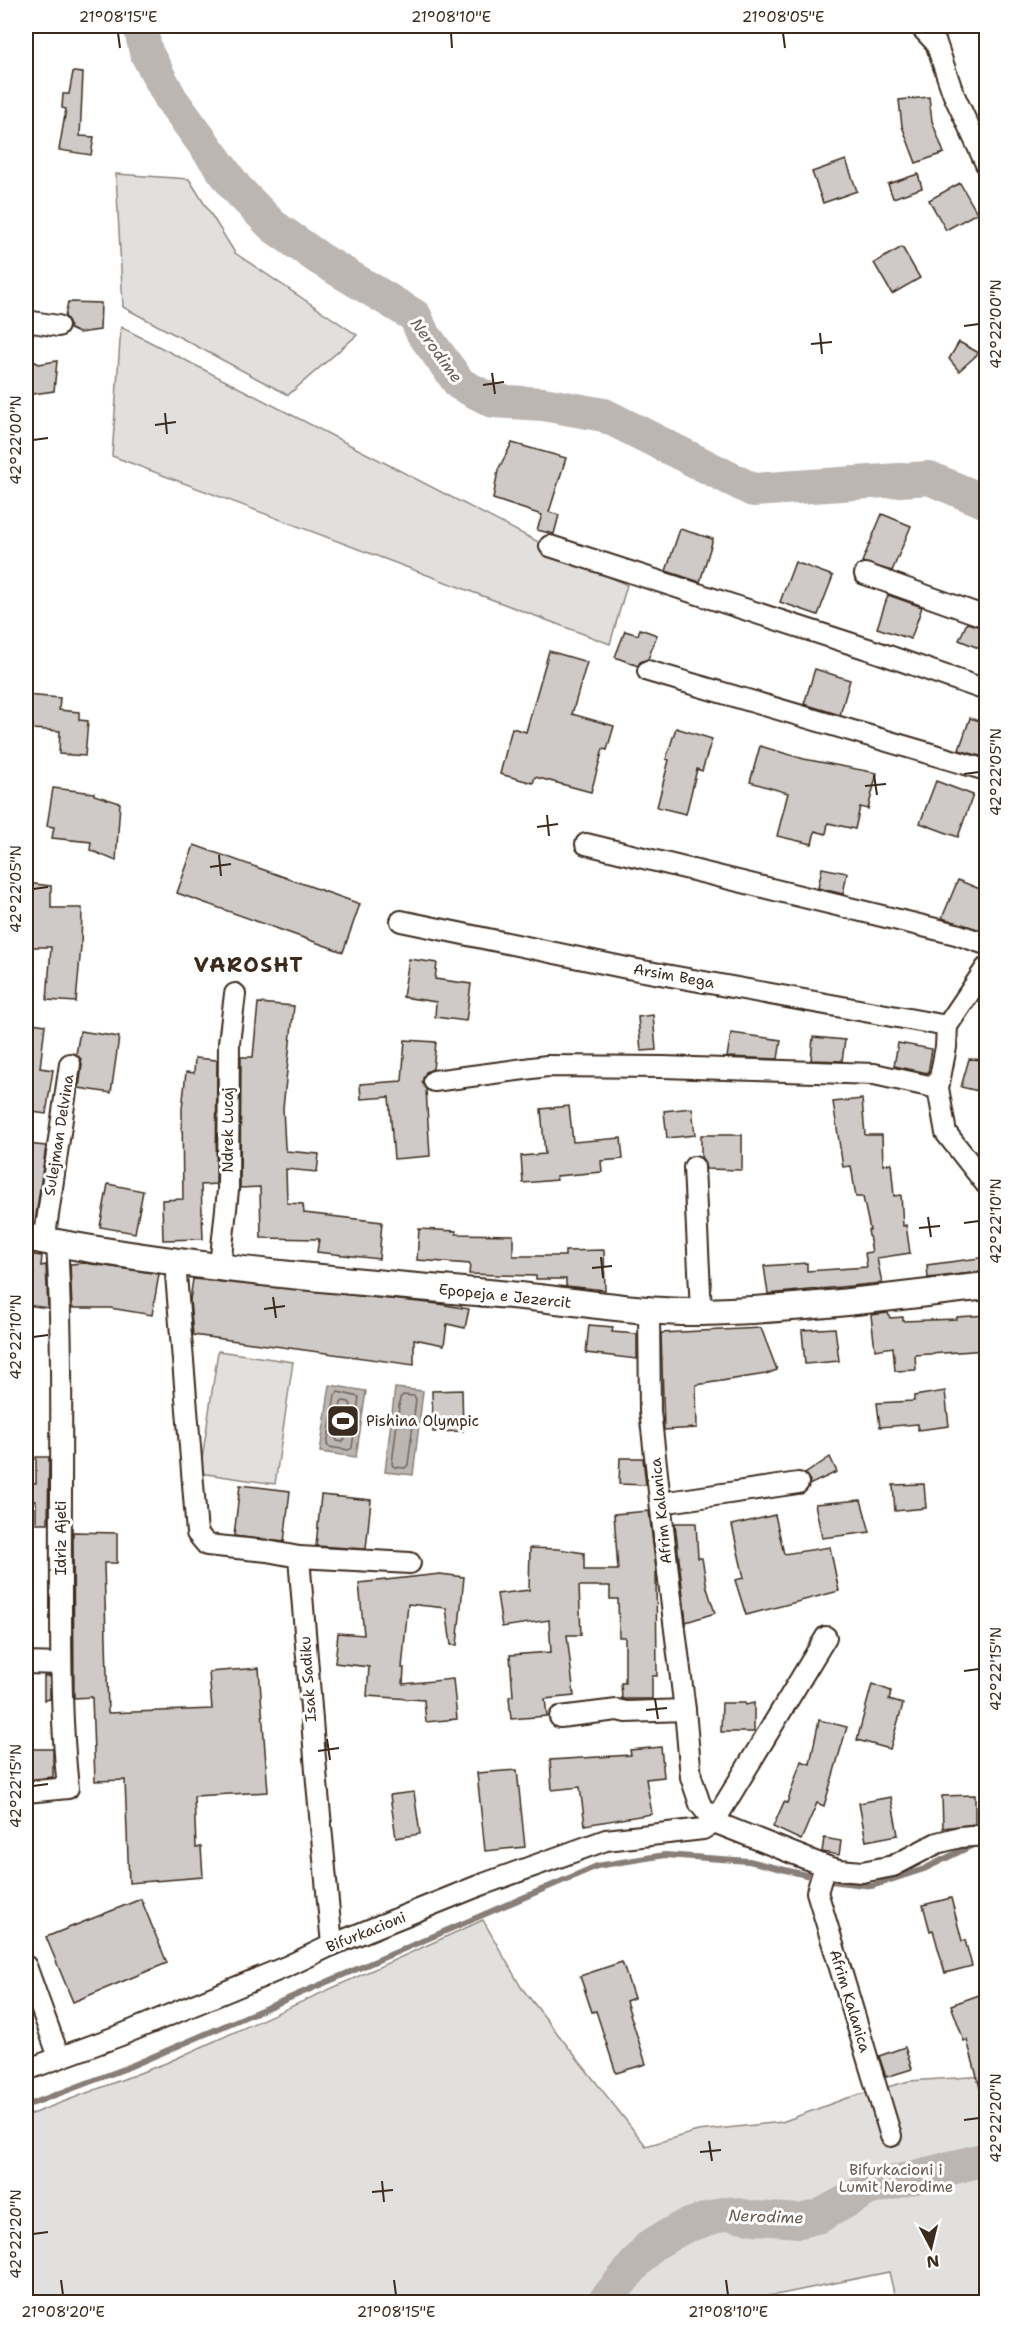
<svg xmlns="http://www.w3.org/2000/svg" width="1012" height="2328" viewBox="0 0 1012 2328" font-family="'Shantell Sans',sans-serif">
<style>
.green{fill:#e2e0de;stroke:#8e857e;stroke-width:1.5}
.water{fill:#bcb6b3;stroke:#887e77;stroke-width:1.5}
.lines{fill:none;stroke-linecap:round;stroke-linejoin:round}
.shore{stroke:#6f625a;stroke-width:1.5}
.stream{stroke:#887e77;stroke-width:6}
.river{stroke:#bcb6b3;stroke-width:34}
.building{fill:#cfcac7;stroke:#3b2a1e;stroke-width:1.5}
.minor-casing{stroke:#3b2a1e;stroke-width:24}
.major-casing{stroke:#3b2a1e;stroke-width:30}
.minor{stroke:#fff;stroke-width:20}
.major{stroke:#fff;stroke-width:26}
.ticks{fill:none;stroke:#3b2a1e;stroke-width:2}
.labels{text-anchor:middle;stroke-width:6;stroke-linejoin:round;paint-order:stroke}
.street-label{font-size:15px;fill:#3b2a1e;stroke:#fff}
.poi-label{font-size:15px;fill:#3b2a1e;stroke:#fff;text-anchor:start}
.park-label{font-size:15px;fill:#65584e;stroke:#fff}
.water-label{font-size:16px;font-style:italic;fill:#685b52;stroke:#fff}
.district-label{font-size:21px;font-weight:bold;letter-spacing:1.5px;fill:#3b2a1e;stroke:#fff}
.neatline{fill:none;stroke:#3b2a1e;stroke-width:2}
.ticks-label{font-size:15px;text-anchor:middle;fill:#3b2a1e}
</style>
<rect width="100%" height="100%" fill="#fff"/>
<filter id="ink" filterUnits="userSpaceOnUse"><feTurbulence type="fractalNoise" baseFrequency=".0167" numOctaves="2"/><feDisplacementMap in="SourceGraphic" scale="12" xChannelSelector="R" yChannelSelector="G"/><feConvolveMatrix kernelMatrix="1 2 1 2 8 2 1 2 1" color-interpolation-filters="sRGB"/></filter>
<g filter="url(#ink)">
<g class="green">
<path d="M 116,174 L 189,179 L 235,253 L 357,335 L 288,395 L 123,307 Z"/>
<path d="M 121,327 L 550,548 L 627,585 L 610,644 L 112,456 Z"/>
<path d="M 218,1351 L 293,1362 L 275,1484 L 200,1473 Z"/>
<path d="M 483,1920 L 521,1987 L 646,2146 L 698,2131 L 782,2122 L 844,2099 L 909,2081 L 986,2076 L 986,2302 L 896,2302 L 889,2272 L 781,2294 L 725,2302 L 26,2302 L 26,2116 L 166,2063 Z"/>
</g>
<g class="water">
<path d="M 330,1385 L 366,1391 L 356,1457 L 320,1452 Z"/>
<path d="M 395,1388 L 423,1391 L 413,1475 L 385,1472 Z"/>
</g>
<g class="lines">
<g class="shore">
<path d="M 338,1392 L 359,1397 L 352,1448 L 349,1450 L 329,1447 L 327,1445 L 335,1395 Z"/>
<path d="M 403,1395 L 414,1396 L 416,1399 L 408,1465 L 405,1468 L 394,1467 L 392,1464 L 400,1398 Z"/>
<path d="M 343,1401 L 349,1402 L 351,1405 L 345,1439 L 342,1442 L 337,1441 L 336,1438 L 341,1403 Z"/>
</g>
<path class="stream" d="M 26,2106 L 124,2069 L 597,1866 L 665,1855 L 749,1861 L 830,1881 L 872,1886 L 924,1869 L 975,1844 L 986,1846"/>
<g class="river">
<path d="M 140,26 L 146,52 L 171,99 L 236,188 L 273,226 L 320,259 L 415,316 L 422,332 L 460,384 L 493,401 L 543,404 L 604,415 L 753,490 L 929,478 L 986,502"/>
<path d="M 604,2302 L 650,2246 L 683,2227 L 726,2213 L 755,2218 L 800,2221 L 820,2216 L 868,2189 L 986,2159"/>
</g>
</g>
<g class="building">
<path d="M 73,72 L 83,73 L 80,136 L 94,137 L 91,155 L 59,150 L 66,109 L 62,108 L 63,94 L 69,94 Z"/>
<path d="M 929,97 L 932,121 L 944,153 L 916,163 L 902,126 L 899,100 Z"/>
<path d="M 846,160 L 857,191 L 823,203 L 812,172 Z"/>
<path d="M 918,174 L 922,188 L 893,198 L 888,184 Z"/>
<path d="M 960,183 L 977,213 L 946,230 L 929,200 Z"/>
<path d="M 902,247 L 920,278 L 892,294 L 874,263 Z"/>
<path d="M 68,302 L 101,303 L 100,330 L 79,333 L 70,329 L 69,322 L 65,316 Z"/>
<path d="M 959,342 L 979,353 L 959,371 L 949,359 Z"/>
<path d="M 26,357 L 39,364 L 57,361 L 54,391 L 33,394 L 26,388 Z"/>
<path d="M 512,443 L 566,458 L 549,512 L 559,515 L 554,534 L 537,530 L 542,515 L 493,499 L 498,470 Z"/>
<path d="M 882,514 L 911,526 L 892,571 L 862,562 Z"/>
<path d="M 680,529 L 713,539 L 700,582 L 666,571 Z"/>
<path d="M 795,562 L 833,576 L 818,615 L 780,602 Z"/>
<path d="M 888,595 L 922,607 L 911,639 L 877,628 Z"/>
<path d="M 967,623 L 987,629 L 987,638 L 981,649 L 959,640 Z"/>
<path d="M 640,629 L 657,635 L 648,659 L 640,662 L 638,666 L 615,657 L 625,631 L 638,635 Z"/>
<path d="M 549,651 L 587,662 L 572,714 L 614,726 L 607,750 L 603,749 L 591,792 L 535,777 L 533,783 L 500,774 L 512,728 L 526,732 Z"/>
<path d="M 815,669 L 850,680 L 840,715 L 804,704 Z"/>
<path d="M 26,695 L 60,698 L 59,710 L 79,712 L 79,720 L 88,721 L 85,756 L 59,754 L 60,731 L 32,729 L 33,725 L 26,724 Z"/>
<path d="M 970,718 L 987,723 L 987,758 L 959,750 Z"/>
<path d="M 676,728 L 712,739 L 702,771 L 697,769 L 686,814 L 657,807 L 669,760 L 666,759 Z"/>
<path d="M 760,746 L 804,759 L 877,773 L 868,809 L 860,807 L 855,829 L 828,823 L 826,834 L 815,831 L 812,844 L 777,836 L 788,793 L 750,782 Z"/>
<path d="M 936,781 L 973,795 L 958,837 L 920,823 Z"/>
<path d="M 53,788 L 94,793 L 94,795 L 120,803 L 116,861 L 90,850 L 91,842 L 52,838 L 54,827 L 47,826 Z"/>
<path d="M 194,845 L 360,904 L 343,952 L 177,893 Z"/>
<path d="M 822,868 L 847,873 L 843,894 L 818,888 Z"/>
<path d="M 958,880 L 987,892 L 987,925 L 984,931 L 942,918 Z"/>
<path d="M 26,883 L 51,886 L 51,908 L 82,908 L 81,946 L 76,1002 L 47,1000 L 51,947 L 26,947 Z"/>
<path d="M 409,959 L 437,963 L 435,979 L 471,984 L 466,1021 L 435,1017 L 436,1002 L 403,997 Z"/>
<path d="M 258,1003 L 294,1006 L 283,1108 L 285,1147 L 286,1151 L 319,1154 L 317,1172 L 286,1169 L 287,1203 L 303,1204 L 304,1213 L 382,1222 L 379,1259 L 317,1252 L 319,1239 L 261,1238 L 260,1187 L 240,1188 L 241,1057 L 253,1057 Z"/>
<path d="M 653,1015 L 656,1050 L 641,1051 L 638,1017 Z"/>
<path d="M 26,1022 L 45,1025 L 40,1068 L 53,1070 L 46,1114 L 26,1111 Z"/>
<path d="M 80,1031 L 119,1037 L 111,1093 L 79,1088 L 82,1065 L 81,1059 L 76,1054 Z"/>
<path d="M 731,1033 L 781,1040 L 778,1059 L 727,1057 Z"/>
<path d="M 813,1037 L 845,1040 L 842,1061 L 811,1060 Z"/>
<path d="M 405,1040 L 436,1042 L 433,1069 L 426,1072 L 422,1082 L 426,1089 L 430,1156 L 394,1159 L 389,1097 L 361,1099 L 360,1084 L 402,1081 Z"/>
<path d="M 898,1043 L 932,1049 L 928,1073 L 894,1066 Z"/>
<path d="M 195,1058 L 217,1060 L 216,1184 L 201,1185 L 203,1239 L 163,1240 L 162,1200 L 183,1199 L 182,1109 L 186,1072 L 194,1073 Z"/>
<path d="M 969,1059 L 987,1060 L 987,1093 L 961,1087 Z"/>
<path d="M 862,1099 L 865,1135 L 882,1135 L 883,1165 L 891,1163 L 894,1196 L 901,1195 L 903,1226 L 906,1225 L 910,1253 L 877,1258 L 882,1283 L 768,1294 L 764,1266 L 807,1263 L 807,1271 L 867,1267 L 865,1253 L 872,1252 L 868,1230 L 870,1230 L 863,1197 L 856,1197 L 851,1166 L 843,1167 L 833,1102 Z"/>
<path d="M 569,1106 L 573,1142 L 621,1138 L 623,1159 L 601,1161 L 602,1172 L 556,1176 L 557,1180 L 523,1183 L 521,1156 L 545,1154 L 541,1109 Z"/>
<path d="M 692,1108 L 695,1135 L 667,1138 L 664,1111 Z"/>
<path d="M 701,1135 L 742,1135 L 742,1170 L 706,1169 L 704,1161 L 701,1157 Z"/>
<path d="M 26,1144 L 46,1146 L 35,1223 L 26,1222 Z"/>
<path d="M 108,1184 L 143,1191 L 135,1233 L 100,1227 Z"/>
<path d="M 419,1229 L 456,1231 L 456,1234 L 513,1235 L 513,1256 L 565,1256 L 565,1251 L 604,1250 L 605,1290 L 566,1286 L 566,1279 L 536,1279 L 536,1276 L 469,1274 L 470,1264 L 417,1260 Z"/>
<path d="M 26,1254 L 42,1256 L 41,1266 L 46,1265 L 48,1308 L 26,1305 Z"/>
<path d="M 987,1257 L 987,1271 L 928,1278 L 927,1265 Z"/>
<path d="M 85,1263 L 159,1274 L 152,1315 L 110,1308 L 72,1308 L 70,1264 Z"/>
<path d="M 193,1279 L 439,1304 L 469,1309 L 465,1328 L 447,1324 L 444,1345 L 414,1339 L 414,1365 L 193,1335 L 190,1300 Z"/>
<path d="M 888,1313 L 890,1318 L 903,1317 L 903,1321 L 957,1319 L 957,1317 L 987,1315 L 987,1350 L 915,1355 L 916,1370 L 895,1371 L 893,1347 L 875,1350 L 871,1315 Z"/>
<path d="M 589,1325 L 613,1327 L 612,1332 L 637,1334 L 637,1359 L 586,1353 Z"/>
<path d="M 761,1328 L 777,1370 L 766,1374 L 696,1385 L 697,1428 L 664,1430 L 661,1333 Z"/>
<path d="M 835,1328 L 839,1361 L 805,1364 L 802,1330 Z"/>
<path d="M 462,1390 L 463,1431 L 433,1432 L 432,1391 Z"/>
<path d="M 945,1391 L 949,1426 L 918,1430 L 918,1424 L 880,1427 L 877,1403 L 914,1401 L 914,1396 Z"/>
<path d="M 36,1457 L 49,1457 L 48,1523 L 36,1523 L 36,1501 L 26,1500 L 26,1482 L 36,1483 Z"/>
<path d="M 830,1457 L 837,1472 L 809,1485 L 810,1481 L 805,1474 Z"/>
<path d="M 620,1458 L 643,1458 L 646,1485 L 619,1484 Z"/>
<path d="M 924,1484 L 926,1508 L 895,1511 L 893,1485 Z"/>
<path d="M 240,1485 L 290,1491 L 284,1542 L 234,1536 Z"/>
<path d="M 321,1495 L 371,1500 L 366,1549 L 316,1546 Z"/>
<path d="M 861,1500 L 870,1532 L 822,1538 L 815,1504 Z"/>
<path d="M 649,1511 L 656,1569 L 657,1676 L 652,1676 L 652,1699 L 622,1699 L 621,1683 L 625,1683 L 625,1637 L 619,1637 L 618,1599 L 610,1599 L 610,1586 L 579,1586 L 581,1635 L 567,1635 L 574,1696 L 545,1699 L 547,1716 L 511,1719 L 509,1697 L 513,1696 L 510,1655 L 551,1652 L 549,1620 L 502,1627 L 497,1594 L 529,1590 L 530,1548 L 558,1549 L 584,1553 L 584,1570 L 618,1570 L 614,1514 Z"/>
<path d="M 775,1515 L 784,1554 L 830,1547 L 839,1591 L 746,1615 L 735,1580 L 744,1578 L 732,1525 Z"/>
<path d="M 675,1523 L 696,1523 L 698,1558 L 702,1558 L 707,1588 L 715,1613 L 686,1622 Z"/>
<path d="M 73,1532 L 117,1533 L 117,1563 L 104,1563 L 108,1713 L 212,1709 L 209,1672 L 259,1668 L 268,1792 L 194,1796 L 196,1848 L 201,1847 L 203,1877 L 129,1883 L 125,1780 L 95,1781 L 92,1697 L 74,1698 Z"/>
<path d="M 440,1574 L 464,1577 L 457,1645 L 451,1645 L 446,1608 L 408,1604 L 402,1668 L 404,1668 L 403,1684 L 453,1679 L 457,1719 L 426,1722 L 424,1700 L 367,1696 L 369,1667 L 335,1663 L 338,1633 L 364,1635 L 359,1583 Z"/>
<path d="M 44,1676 L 50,1676 L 50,1699 L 44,1700 Z"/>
<path d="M 872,1684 L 891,1691 L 889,1700 L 903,1704 L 890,1749 L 857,1740 Z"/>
<path d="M 722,1703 L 745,1703 L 746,1705 L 754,1703 L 754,1732 L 721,1732 Z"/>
<path d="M 819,1720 L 847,1727 L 824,1806 L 817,1803 L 801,1840 L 773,1827 L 784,1802 L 787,1803 L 801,1761 L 810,1764 Z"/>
<path d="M 661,1747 L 664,1777 L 646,1779 L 652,1814 L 585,1825 L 580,1787 L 552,1790 L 550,1760 L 631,1755 L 630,1750 Z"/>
<path d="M 26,1749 L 53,1749 L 53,1777 L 26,1780 Z"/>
<path d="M 517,1770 L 525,1847 L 485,1851 L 477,1773 Z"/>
<path d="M 414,1792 L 420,1834 L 396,1838 L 390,1795 Z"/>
<path d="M 975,1795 L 975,1824 L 943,1828 L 942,1796 Z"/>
<path d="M 891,1797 L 898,1835 L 866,1841 L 859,1803 Z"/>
<path d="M 824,1838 L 841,1841 L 839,1855 L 822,1852 Z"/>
<path d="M 951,1898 L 962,1941 L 965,1940 L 972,1966 L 945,1973 L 933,1930 L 930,1931 L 923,1905 Z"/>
<path d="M 141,1899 L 167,1963 L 73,2002 L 46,1937 Z"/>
<path d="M 622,1962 L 634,1998 L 626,2001 L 646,2064 L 616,2073 L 596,2011 L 592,2012 L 580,1976 Z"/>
<path d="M 982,1994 L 987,2007 L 987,2095 L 982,2095 L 967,2040 L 964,2041 L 951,2005 Z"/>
<path d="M 905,2047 L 912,2069 L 886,2077 L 879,2056 Z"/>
</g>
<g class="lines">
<defs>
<g id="minor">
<path d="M 920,26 L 936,43 L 953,93 L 986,164"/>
<path d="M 26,321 L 58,326"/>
<path d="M 550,546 L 874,651 L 986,690"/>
<path d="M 865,574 L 986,617"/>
<path d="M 648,671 L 986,770"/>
<path d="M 586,844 L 956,934 L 986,944"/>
<path d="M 401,921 L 627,968 L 947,1026"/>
<path d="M 986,968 L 947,1026 L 946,1047 L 938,1088 L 946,1133 L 986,1184"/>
<path d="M 434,1081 L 547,1066 L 663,1067 L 874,1074 L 938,1088"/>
<path d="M 694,1167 L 701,1312"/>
<path d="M 44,1242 L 70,1064"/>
<path d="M 175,1262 L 197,1533 L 207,1545 L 267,1551 L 299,1557 L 317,1783 L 332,1945"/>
<path d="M 220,1266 L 228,1190 L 229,1043 L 235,994"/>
<path d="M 649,1312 L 650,1411 L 670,1590 L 685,1710 L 691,1777 L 700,1804 L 714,1822 L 825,1866 L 839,1870 L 862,1872 L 893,1866 L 937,1843 L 960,1837 L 986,1835"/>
<path d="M 661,1503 L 798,1483"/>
<path d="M 299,1557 L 410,1563"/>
<path d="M 26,1663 L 61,1664"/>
<path d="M 560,1717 L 617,1710 L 626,1712 L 685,1710"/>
<path d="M 26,1792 L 68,1788 C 61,1723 61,1659 61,1593 C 60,1477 64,1360 57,1244"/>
<path d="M 825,1866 L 817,1892 L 891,2136"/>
<path d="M 26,1966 L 59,2057"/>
<path d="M 26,2070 L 121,2035 L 288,1966 L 332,1945 L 478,1886 L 606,1840 L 703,1829 L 714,1822 L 826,1637"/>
</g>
<path id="major" d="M 26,1237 C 180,1268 341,1280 498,1294 C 566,1299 633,1313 701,1312 C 797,1310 892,1297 986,1286"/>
</defs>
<use href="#minor" class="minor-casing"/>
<use href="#major" class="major-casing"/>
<use href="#minor" class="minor"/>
<use href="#major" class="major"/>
</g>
</g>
<path class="ticks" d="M 118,33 L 120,48M 451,33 L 452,48M 783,33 L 785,48M 964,326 L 979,324M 820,333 L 822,354M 811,344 L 832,342M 492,373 L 495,394M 483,385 L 504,382M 165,413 L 167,434M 155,425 L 176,422M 33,440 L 48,438M 964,774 L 979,772M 874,775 L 877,795M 865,786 L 886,784M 547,815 L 549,836M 537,827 L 558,824M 219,855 L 221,876M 210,867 L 231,864M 33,889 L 48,887M 928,1217 L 931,1237M 964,1223 L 979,1221M 919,1228 L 940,1226M 601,1257 L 603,1278M 592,1268 L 612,1266M 273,1297 L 276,1318M 264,1309 L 285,1306M 33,1337 L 48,1335M 964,1671 L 979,1669M 655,1699 L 658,1719M 646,1710 L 667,1708M 327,1739 L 330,1760M 318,1751 L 339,1748M 33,1786 L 48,1784M 964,2120 L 979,2118M 709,2141 L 712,2161M 700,2152 L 721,2150M 382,2181 L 384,2202M 372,2192 L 393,2190M 33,2234 L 48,2232M 61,2280 L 63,2295M 394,2280 L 396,2295M 726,2280 L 728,2295"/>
<defs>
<symbol id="stadium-square" viewBox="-11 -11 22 22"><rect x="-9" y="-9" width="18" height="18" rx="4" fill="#3b2a1e" stroke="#fff"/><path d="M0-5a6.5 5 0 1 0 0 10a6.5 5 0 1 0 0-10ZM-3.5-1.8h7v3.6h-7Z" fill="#fff"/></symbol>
</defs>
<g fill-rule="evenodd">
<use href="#stadium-square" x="324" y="1402" width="38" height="38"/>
</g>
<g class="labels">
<g class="street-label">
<text transform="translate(674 976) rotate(10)" y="5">Arsim Bega</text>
<text transform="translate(228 1130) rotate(-90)" y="5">Ndrek Lucaj</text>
<text transform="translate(59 1135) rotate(-81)" y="5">Sulejman Delvina</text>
<text transform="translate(505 1296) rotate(6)" y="5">Epopeja e Jezercit</text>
<text transform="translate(661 1511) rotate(-96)" y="5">Afrim Kalanica</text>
<text transform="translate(61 1538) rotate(-90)" y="5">Idriz Ajeti</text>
<text transform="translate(308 1679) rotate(-94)" y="5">Isak Sadiku</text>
<text transform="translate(366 1932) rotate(-22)" y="5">Bifurkacioni</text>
<text transform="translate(850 2001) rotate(73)" y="5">Afrim Kalanica</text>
</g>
<g class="poi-label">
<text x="366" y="1426">Pishina Olympic</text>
</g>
<g class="park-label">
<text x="896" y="2175">Bifurkacioni i<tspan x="896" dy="17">Lumit Nerodime</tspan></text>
</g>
<g class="water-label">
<text transform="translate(437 350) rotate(54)" y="6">Nerodime</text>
<text transform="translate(766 2216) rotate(2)" y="6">Nerodime</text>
</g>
<g class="district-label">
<text x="249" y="972">VAROSHT</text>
</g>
</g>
<rect width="1012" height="2328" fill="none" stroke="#fff" stroke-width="66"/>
<g transform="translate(931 2247) rotate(173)" stroke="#ffffff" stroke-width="4.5" paint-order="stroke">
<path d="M0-4.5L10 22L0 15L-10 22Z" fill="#3b2a1e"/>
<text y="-9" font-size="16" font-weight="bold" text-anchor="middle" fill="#3b2a1e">N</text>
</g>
<rect x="33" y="33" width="946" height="2262" class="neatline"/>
<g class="ticks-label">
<text x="118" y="22">21°08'15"E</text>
<text x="451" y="22">21°08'10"E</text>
<text x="783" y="22">21°08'05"E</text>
<text transform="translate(996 324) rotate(-90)" y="5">42°22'00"N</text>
<text transform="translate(16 440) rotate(-90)" y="5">42°22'00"N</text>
<text transform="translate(996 772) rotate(-90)" y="5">42°22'05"N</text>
<text transform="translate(16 889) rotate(-90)" y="5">42°22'05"N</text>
<text transform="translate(996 1221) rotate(-90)" y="5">42°22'10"N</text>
<text transform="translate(16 1337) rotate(-90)" y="5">42°22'10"N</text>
<text transform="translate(996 1669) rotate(-90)" y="5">42°22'15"N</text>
<text transform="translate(16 1786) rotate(-90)" y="5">42°22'15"N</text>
<text transform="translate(996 2118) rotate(-90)" y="5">42°22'20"N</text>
<text transform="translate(16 2234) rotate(-90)" y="5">42°22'20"N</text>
<text x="63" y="2317">21°08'20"E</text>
<text x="396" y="2317">21°08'15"E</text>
<text x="728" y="2317">21°08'10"E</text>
</g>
</svg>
